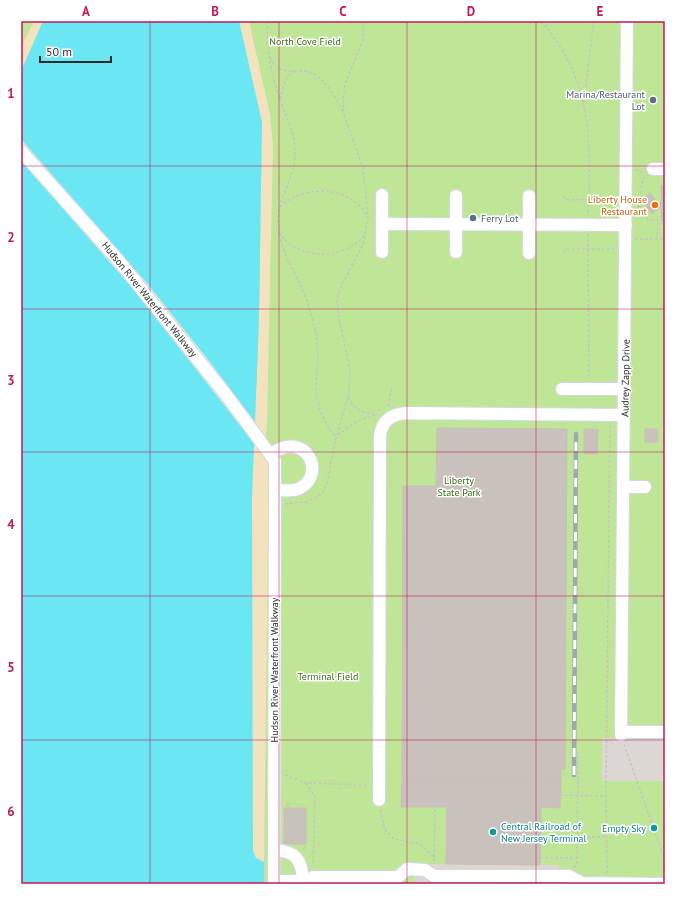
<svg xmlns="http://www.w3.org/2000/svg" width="686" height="905" viewBox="0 0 686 905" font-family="'PT Sans',sans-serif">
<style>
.green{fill:#bfe697}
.sand{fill:#f3e2be}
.plaza{fill:#ddd7d4}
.water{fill:#6be7f3}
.pier{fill:#ede3dc}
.building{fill:#c9c1bb;stroke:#c9bfb6}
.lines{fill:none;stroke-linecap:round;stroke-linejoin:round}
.minor-casing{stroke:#d2d8e4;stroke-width:14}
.path{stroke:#c4c4c4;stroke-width:1.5;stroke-dasharray:3 2;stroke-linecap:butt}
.minor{stroke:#fff;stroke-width:12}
.rail-casing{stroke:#9fa6b6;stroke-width:4.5}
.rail{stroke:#fff;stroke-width:3;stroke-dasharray:9;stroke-linecap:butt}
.grid{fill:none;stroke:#c2185b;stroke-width:1;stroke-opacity:0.55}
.service-dot{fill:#5c6f8a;stroke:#fff;stroke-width:1.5}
.food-dot{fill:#e8710a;stroke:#fff;stroke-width:1.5}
.culture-dot{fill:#0f9aa8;stroke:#fff;stroke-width:1.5}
.labels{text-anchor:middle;stroke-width:3;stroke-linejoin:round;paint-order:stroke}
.park-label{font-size:10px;fill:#376b17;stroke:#fff}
.service-label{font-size:10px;fill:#4e5e75;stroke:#fff;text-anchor:end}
.food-label{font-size:10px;fill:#c56008;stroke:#fff;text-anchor:end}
.street-label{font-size:10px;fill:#2b2b2b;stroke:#fff}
.culture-label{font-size:10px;fill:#0d838f;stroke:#fff;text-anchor:start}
.neatline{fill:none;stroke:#c2185b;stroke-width:1.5}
.grid-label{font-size:13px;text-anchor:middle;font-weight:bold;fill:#c2185b}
</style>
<rect width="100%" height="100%" fill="#ede3dc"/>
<g class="green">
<path d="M 21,21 L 43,21 L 21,71 Z"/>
<path d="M 239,21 L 665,21 L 665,884 L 264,884 L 255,416 L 262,122 Z"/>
</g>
<g class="sand">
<path d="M 34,21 L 43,21 L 21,71 L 21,47 Z"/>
<path d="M 239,21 L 249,21 L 270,114 L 273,146 L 267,423 L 264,458 L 269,464 L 264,862 L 256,858 L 253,851 L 252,498 L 259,318 L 262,122 Z"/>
</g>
<g class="plaza">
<rect x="602" y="738" width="63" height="43"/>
<path d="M 425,864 L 559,865 L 559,874 L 569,874 L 569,884 L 415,884 L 415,874 L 425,874 Z"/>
</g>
<path class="water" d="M 43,21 L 239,21 L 262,122 L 259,318 L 252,498 L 253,851 L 256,858 L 264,862 L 264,884 L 21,884 L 21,71 Z"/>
<path class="pier" d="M 21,139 L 146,282 L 210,362 L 256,423 L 256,446 L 134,290 L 21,161 Z"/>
<g class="building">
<path d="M 661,186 L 665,186 L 665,221 L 662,221 L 661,206 L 652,214 L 641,200 L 650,193 L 658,203 L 662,203 Z"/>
<path d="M 437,428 L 567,429 L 565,769 L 561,769 L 561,782 L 402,780 L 403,486 L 436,486 Z"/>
<path d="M 584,429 L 598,429 L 597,454 L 584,454 Z"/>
<path d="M 645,429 L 658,429 L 658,442 L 645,443 Z"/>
<path d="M 402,780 L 561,782 L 560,808 L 541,807 L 540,865 L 446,864 L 447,807 L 401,807 Z"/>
<rect x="284" y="808" width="22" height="36"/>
</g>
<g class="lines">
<defs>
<g id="minor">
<path d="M 21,151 L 119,261 L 227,396 L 275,461 L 275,482"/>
<path d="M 653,169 L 665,169"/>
<path d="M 382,224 L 626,225"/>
<path d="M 382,252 L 382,195"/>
<path d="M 456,252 L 456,196"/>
<path d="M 529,253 L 529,196"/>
<path d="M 562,389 L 625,389"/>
<path d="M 271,454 C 306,429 327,474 300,488 C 293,492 283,490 275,490"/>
<path d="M 275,486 L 274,881 L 295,881"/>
<path d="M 623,487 L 645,487"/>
<path d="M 621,732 L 665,732"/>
<path d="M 621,735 L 627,21"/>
<path d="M 379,800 L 380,436 C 382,420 392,414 407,413 L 624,415"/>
<path d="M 274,850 C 296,851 302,860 303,881"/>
<path d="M 313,877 L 398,877 L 407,869 L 425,870 L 434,876 L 569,876 L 582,883 L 665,884"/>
</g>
</defs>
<use href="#minor" class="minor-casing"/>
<g class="path">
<path d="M 268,21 C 266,45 270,69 278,93 C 283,111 293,128 295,147 C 298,176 277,196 278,223 C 279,247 292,267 302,288 C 307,300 311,313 314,325 C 326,371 301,395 336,437"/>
<path d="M 541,21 C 593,81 591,141 588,215"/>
<path d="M 547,27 L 548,21"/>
<path d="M 270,57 C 280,80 297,65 314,74 C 327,81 337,100 344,113"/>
<path d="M 280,99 L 286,79 L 294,71"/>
<path d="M 584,102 L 594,21"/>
<path d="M 635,170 L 639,170 L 643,175"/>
<path d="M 563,196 L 568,200 L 614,198"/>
<path d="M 639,205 L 648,220 L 658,220 L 657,239"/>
<path d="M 280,207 C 303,184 352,185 367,217"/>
<path d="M 637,208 L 639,205 L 643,179 L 645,177"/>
<path d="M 279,232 C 296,261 346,260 365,235"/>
<path d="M 588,234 L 589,379"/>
<path d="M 635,239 L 665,239"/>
<path d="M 563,253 L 568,249 L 614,249"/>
<path d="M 349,397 C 352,409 362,412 373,414"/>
<path d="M 388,406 L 392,387"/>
<path d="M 338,435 L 357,421 L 378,414"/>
<path d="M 285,504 L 305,502 L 317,497 L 323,492 L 327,483 L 335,442 L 349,393 L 350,369 L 338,313 L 337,300 L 342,284 L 363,245 L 368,218 L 363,168 L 344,115 L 343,99 L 345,84 L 363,40 L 363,21"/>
<path d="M 624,744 L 665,861"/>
<path d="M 285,775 L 306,783 L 368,785"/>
<path d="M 306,783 L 315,797 L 313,866"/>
<path d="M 560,795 L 606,796"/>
<path d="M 286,805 L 290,805 L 290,808"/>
<path d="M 380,810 L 385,830 L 394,839 L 420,844 L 434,857 L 434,864"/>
<path d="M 577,837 L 607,837"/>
<path d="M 304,850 L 304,844"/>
<path d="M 434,857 L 435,807"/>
<path d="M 540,858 L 577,858"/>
<path d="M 574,868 L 577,863 L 578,753"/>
<path d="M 607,873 L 606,781 L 610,425"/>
</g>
<use href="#minor" class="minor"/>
<defs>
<path id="rail" d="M 574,775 L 576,434"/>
</defs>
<use href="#rail" class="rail-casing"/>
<use href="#rail" class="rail"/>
</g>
<path class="grid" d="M 150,21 L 150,884M 279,21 L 279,884M 407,21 L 407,884M 536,21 L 536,884M 21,166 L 665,166M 21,309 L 665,309M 21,452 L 665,452M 21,596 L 665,596M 21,740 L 665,740"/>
<g class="service-dot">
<circle cx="653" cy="100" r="4"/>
<circle cx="473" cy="218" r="4"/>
</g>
<circle class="food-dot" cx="655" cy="205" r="4"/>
<g class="culture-dot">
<circle cx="654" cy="828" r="4"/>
<circle cx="493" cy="832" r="4"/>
</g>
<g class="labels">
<g class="park-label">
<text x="305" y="45">North Cove Field</text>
<text x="459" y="484">Liberty<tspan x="459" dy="12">State Park</tspan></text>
<text x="328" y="680">Terminal Field</text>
</g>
<g class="service-label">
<text x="645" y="98">Marina/Restaurant<tspan x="645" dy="12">Lot</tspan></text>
<text x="481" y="222" text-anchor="start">Ferry Lot</text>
</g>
<g class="food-label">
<text x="647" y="203">Liberty House<tspan x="647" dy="12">Restaurant</tspan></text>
</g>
<g class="street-label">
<text transform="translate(150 299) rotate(51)" y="4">Hudson River Waterfront Walkway</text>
<text transform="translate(625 378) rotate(-89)" y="4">Audrey Zapp Drive</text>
<text transform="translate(274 670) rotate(-90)" y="4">Hudson River Waterfront Walkway</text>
</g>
<g class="culture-label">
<text x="501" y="830">Central Railroad of<tspan x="501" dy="12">New Jersey Terminal</tspan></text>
<text x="646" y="832" text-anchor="end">Empty Sky</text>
</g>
</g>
<rect width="686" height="905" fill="none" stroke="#ffffff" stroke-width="44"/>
<path d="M40 56v6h71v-6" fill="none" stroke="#2b2b2b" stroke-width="2"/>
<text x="46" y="56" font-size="12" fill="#2b2b2b" stroke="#ffffff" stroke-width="3" paint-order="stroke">50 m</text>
<rect x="22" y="22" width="642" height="861" class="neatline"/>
<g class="grid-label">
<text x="86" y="16">A</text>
<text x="215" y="16">B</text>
<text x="343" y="16">C</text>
<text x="471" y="16">D</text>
<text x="600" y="16">E</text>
<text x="11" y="98">1</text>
<text x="11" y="242">2</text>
<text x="11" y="385">3</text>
<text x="11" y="529">4</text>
<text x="11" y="672">5</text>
<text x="11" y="816">6</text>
</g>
</svg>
